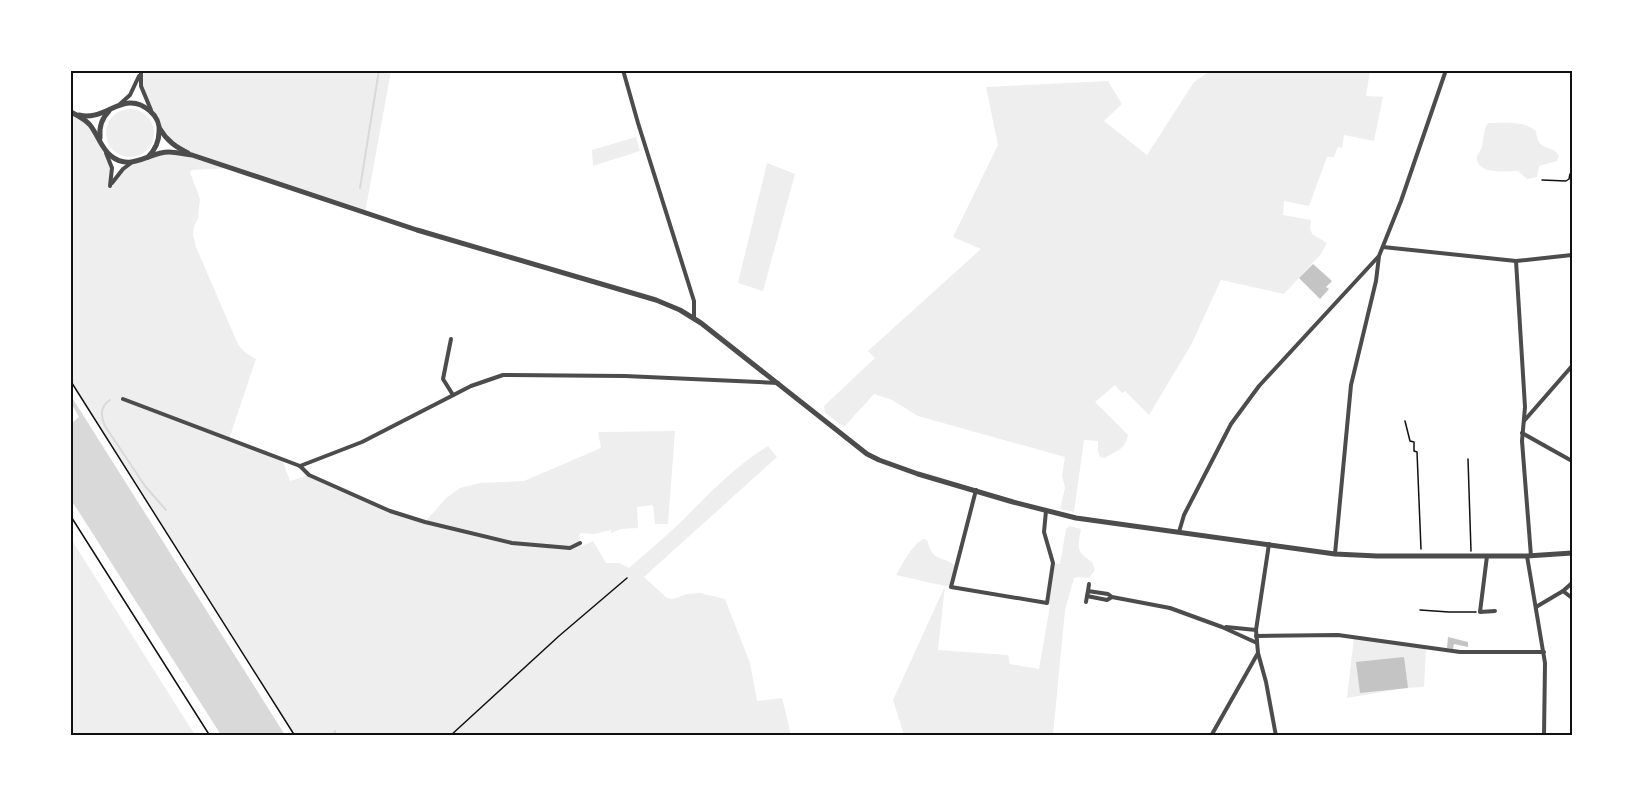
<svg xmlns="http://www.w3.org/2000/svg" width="1643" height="806" viewBox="0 0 1643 806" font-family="'Asap Condensed',sans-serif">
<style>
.green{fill:#eee}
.water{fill:#d9d9d9}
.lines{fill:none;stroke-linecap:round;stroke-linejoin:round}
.stream{stroke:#d9d9d9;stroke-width:2}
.building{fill:#c4c4c4}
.path{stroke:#111;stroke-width:1.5}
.minor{stroke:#4c4c4c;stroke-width:4}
.tertiary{stroke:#4c4c4c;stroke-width:5}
.neatline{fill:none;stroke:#111;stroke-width:2}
</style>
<rect width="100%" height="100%" fill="#fff"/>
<g class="green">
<path d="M 141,71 L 391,71 L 365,213 L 231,168 L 192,170 L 190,172 L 200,199 L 198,218 L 194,226 L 193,235 L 196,247 L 237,342 C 242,351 247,354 256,359 L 229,439 L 282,459 L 290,481 L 309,475 L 390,511 L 425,522 L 446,498 L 460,488 L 480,483 L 524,481 L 601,448 L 598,432 L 675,431 L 668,524 L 655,524 L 653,505 L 637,507 L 638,528 L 621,529 L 611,533 L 611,530 L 594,534 L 581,533 L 579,535 L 580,543 L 582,546 L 593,541 L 606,563 L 619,563 L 629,568 C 646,553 664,538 681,522 C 709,494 734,467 768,446 L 777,457 L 644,577 L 667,598 L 673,599 L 687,594 L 700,593 L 725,599 L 750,663 L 757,701 L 782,698 L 791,735 L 295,735 L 71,380 L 71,112 L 83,119 L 101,143 L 112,168 L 110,184 L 131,163 L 159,154 L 189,154 L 165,138 L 141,86 Z"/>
<path d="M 1210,71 L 1370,71 L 1366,96 L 1383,97 L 1374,141 L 1344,135 L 1342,148 L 1338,147 L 1334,157 L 1327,157 L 1309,206 L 1284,201 L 1283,215 L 1311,220 L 1310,228 L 1312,234 L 1327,243 L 1321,254 L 1284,294 L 1221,280 L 1191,345 L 1149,415 L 1125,391 L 1122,393 L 1115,385 L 1095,402 L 1128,435 C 1125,450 1117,450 1105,458 L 1100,457 L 1098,451 L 1098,441 L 1084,440 L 1074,512 L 1060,509 L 1065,488 L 1062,475 L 1065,457 L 918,416 L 892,400 L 874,394 L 844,427 L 825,413 L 824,406 L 875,358 L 868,351 L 981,249 L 953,237 L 998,145 L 986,87 L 1108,81 L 1122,104 L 1104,121 L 1147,155 L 1194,82 Z"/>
<circle cx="130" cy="133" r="24"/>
<path d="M 1488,123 C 1503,123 1524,120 1536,131 C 1538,153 1551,143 1559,156 L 1557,161 L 1539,166 L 1537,177 L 1527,179 L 1518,171 C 1507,171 1481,175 1477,160 C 1476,155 1481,151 1482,146 C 1484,138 1483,130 1488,123 Z"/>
<path d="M 636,137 L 640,151 L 593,166 L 592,150 Z"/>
<path d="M 767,163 L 795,174 L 763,291 L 738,283 Z"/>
<path d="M 1069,526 L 1081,529 C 1078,547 1075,551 1092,562 L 1095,570 L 1089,578 L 1078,577 L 1074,578 L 1065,610 L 1053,735 L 904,735 L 893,700 L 945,586 L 896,575 C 904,562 910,547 923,539 L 927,540 C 934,564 940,554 956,566 L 951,587 L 945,586 L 938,650 L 1008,655 L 1010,664 L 1039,669 L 1050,606 L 1047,603 L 1053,563 L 1060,564 L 1066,529 Z"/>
<path d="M 71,539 L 195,735 L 71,735 Z"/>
<path d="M 1354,637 L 1426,648 L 1424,687 L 1405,688 L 1347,698 Z"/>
</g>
<path class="water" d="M 73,399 L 285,735 L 221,735 L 77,509 L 70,499 L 71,419 L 73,422 L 79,417 L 71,403 L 71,401 Z"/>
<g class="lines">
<g class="stream">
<path d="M 360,188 L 379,70"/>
<path d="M 110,400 C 100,406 100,415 105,426 L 145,486 L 166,510"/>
<path d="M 334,736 L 335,731"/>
</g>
</g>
<g class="building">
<path d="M 1313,264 L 1332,281 L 1326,287 L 1329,289 L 1320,299 L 1299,278 Z"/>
<path d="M 1448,637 L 1468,642 L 1468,647 L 1454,644 L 1453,649 L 1447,648 Z"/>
<path d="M 1404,657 L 1408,688 L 1360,693 L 1356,662 Z"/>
</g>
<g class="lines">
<g class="path">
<path d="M 1542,180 L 1566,181 L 1569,179 L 1570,174 L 1572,174"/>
<path d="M 70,380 L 295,736"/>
<path d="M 1405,421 L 1410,441 L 1414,442 L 1414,451 L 1417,452 L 1421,549"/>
<path d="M 1468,459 L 1471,551"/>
<path d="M 70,515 L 210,736"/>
<path d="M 1420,610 L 1449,612 L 1476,612"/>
<path d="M 450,736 L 559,636 L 627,578"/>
</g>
<g class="minor">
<path d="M 141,70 L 141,86 L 151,110"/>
<path d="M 623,70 L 638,123 L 694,301 L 694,318"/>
<path d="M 120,104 L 130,95 L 139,76"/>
<path d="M 106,153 L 112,168 L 110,186"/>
<path d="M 112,183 L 123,169 L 131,163"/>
<path d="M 1383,247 L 1516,261 L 1572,255"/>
<path d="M 1516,261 L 1525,407 L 1522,441 L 1531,556"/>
<path d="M 451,339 L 443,379 L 453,395"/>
<path d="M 123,399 L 300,466 L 362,442 L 471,386 L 503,375 L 625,376 L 778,383"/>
<path d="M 1524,421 L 1572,366"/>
<path d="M 1522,433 L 1572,461"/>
<path d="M 300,466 L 309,475 L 390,511 L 425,522 L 512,543 L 570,548 L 580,543"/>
<path d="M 976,490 L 951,587 L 1047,603 L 1053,563 L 1044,532 L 1046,511"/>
<path d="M 1179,532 L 1184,515 L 1231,424 L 1259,386 L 1378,257"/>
<path d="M 1269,544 L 1256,630 L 1258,653 L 1266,682 L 1276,736"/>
<path d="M 1335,554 L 1351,385 L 1376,281 L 1379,256 L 1401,201 L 1446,70"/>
<path d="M 1487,556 L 1480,612 L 1495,611"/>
<path d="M 1527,556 L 1545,663 L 1544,736"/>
<path d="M 1088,591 L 1089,584"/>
<path d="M 1563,591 L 1572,598"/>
<path d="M 1112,597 L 1107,600 L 1087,596 L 1088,591 L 1108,594 L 1112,597 L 1170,608 L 1222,627 L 1257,643"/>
<path d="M 1086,602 L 1087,596"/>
<path d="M 1536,607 L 1563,591 L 1572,583"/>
<path d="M 1226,627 L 1256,630"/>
<path d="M 1256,636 L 1338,635 L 1460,652 L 1544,652"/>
<path d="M 1211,736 L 1258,653"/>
</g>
<g class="tertiary">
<path d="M 71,112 C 78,116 85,119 90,125 C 98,135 101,148 111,156 C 131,172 148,152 169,152 C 176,152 184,154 192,155 L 417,230 L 656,300 L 680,310 L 701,323 L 867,454 L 879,460 L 918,474 L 1013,502 L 1076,518 L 1335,554 L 1377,556 L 1527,556 L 1572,553"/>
<path d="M 79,115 C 106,122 124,88 150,111 C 156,116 160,124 159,132 C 159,142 155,150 148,157"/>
<path d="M 160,129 C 167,141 176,147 188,153"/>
<path d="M 100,138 C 99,128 102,118 109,111"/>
</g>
</g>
<rect width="1643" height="806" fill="none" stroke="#ffffff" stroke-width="144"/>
<rect x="72" y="72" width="1499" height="662" class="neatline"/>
</svg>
